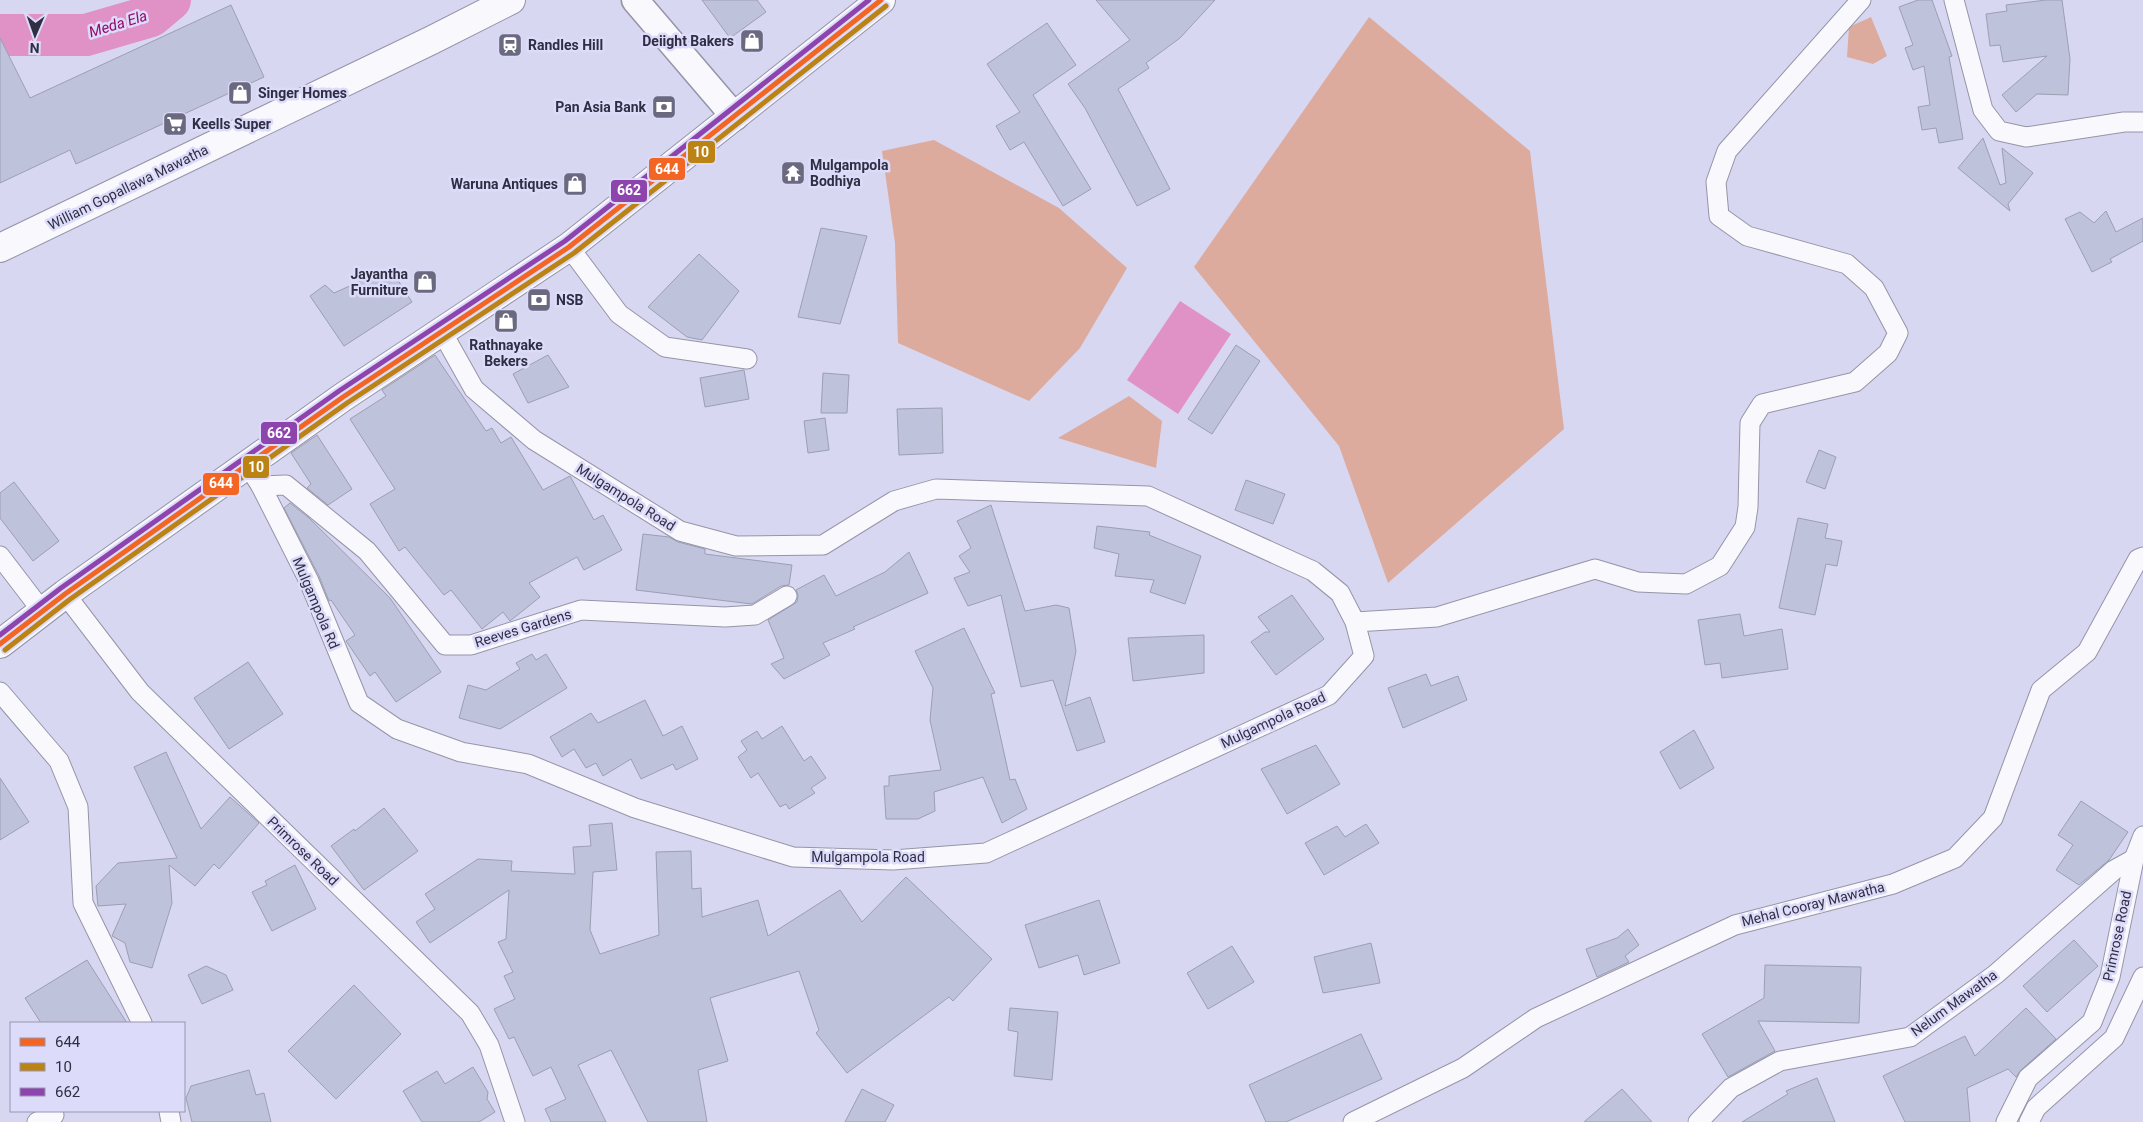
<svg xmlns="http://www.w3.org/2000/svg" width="2143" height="1122" viewBox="0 0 2143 1122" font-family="Roboto,sans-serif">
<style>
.green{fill:#dcab9e}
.water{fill:#e091c5}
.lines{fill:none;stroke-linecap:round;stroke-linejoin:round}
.river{stroke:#e091c5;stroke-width:42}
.building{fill:#bec3db;stroke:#9c9eb2}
.street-casing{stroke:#9594a9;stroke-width:21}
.secondary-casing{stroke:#9594a9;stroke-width:29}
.primary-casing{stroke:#9594a9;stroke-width:30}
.highway-casing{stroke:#9594a9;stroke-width:30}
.street{stroke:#f9f9fd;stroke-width:19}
.secondary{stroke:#f9f9fd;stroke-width:26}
.primary{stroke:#f9f9fd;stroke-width:28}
.highway{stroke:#f9f9fd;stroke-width:28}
.bus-1-casing{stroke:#dcdbfa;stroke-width:9}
.bus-2-casing{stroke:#dcdbfa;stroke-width:9}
.bus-3-casing{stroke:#dcdbfa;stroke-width:9}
.bus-1{stroke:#f26522;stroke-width:5}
.bus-2{stroke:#bb8214;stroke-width:5}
.bus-3{stroke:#8e44ad;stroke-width:5}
.labels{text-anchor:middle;stroke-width:5;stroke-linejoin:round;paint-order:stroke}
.poi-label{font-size:14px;font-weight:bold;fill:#2f2e42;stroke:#dcdbfa;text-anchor:start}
.street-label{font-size:14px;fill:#2f2e42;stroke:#dcdbfa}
.water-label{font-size:15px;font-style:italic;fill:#960669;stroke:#dcdbfa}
.line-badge{stroke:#dcdbfa;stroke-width:2}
.badge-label{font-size:14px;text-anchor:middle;font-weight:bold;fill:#fff}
</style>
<rect width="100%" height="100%" fill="#d8d7f2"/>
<g class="green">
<path d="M 1369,17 L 1530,151 L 1564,429 L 1388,583 L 1339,446 L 1194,267 Z"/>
<path d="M 1871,17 L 1887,56 L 1873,64 L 1847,57 L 1849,27 Z"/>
<path d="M 934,140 L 1059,208 L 1127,268 L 1080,348 L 1029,401 L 898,343 L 895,243 L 882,151 Z"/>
<path d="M 1129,396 L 1162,421 L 1156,468 L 1058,438 Z"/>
</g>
<path class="water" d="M 1180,301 L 1231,334 L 1178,414 L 1127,380 Z"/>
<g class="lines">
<path class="river" d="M 0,35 L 86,35 L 151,16 L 170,0"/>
</g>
<g class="building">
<path d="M 702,0 L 757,0 L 766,12 L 730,38 Z"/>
<path d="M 1096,0 L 1215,0 L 1180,38 L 1146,63 L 1149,68 L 1118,89 L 1170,189 L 1137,206 L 1085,108 L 1068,84 L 1130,40 Z"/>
<path d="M 1918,0 L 1932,0 L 1952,56 L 1949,57 L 1963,139 L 1939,143 L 1936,128 L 1922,130 L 1918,107 L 1930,105 L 1924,66 L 1913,70 L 1905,48 L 1913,45 L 1899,7 Z"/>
<path d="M 2046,0 L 2062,0 L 2070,59 L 2068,95 L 2037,94 L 2016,112 L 2002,95 L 2047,56 L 2003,62 L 2000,45 L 1990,46 L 1986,14 L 2007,11 L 2006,5 Z"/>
<path d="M 231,5 L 264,77 L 76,164 L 70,150 L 0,183 L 0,38 L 30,98 Z"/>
<path d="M 1047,23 L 1076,65 L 1033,95 L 1091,189 L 1063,206 L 1024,142 L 1010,150 L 996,126 L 1020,112 L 987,64 Z"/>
<path d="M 1983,138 L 2000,185 L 2006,183 L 2002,148 L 2033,173 L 2008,204 L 2010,211 L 1958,168 Z"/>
<path d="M 2106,211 L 2116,232 L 2143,218 L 2143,241 L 2110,259 L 2112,262 L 2092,272 L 2065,219 L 2080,212 L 2094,223 Z"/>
<path d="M 821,228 L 867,236 L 840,324 L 798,317 Z"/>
<path d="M 699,254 L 739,291 L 702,340 L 687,337 L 648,307 Z"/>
<path d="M 390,268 L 412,302 L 344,346 L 310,296 L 325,285 L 334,293 Z"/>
<path d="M 1236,345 L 1260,361 L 1212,434 L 1188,419 Z"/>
<path d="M 435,355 L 486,431 L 492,428 L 501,443 L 511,437 L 543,490 L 570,476 L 594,520 L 603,515 L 622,550 L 584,570 L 577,557 L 529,583 L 540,597 L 510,621 L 503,612 L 482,629 L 451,590 L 444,595 L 405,547 L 399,551 L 370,504 L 395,489 L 350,419 L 386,396 L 382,390 Z"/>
<path d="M 548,355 L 569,387 L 528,403 L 513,374 Z"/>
<path d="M 744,370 L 749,399 L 705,407 L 700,378 Z"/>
<path d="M 823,373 L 849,375 L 847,413 L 821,413 Z"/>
<path d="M 942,408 L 943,453 L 899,455 L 897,409 Z"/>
<path d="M 825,418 L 829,450 L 808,453 L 804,421 Z"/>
<path d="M 317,435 L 352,489 L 328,505 L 307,488 L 311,484 L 291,453 Z"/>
<path d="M 1819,450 L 1836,457 L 1825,489 L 1806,482 Z"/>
<path d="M 1246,480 L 1285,494 L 1273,524 L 1235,510 Z"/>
<path d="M 14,482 L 59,541 L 33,561 L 0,518 L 0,493 Z"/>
<path d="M 290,503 L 308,517 L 390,598 L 441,672 L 396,702 L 375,672 L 370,676 L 346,641 L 355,635 L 331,600 L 329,601 L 319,576 L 284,508 Z"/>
<path d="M 991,505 L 1025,611 L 1056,605 L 1069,608 L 1076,651 L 1065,706 L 1090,697 L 1105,742 L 1077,751 L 1053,680 L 1021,687 L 1001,595 L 968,606 L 954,578 L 970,572 L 959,556 L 971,548 L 957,521 Z"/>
<path d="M 1798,518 L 1828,524 L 1825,538 L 1842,541 L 1837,566 L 1826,564 L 1815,615 L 1779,608 Z"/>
<path d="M 1097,526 L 1150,532 L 1149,535 L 1201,556 L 1185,604 L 1150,592 L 1154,580 L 1115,576 L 1119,554 L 1094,548 Z"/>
<path d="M 643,534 L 669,537 L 678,542 L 705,549 L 705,554 L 792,565 L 789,585 L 781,586 L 752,604 L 636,590 Z"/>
<path d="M 909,552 L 928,593 L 853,627 L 855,629 L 823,643 L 830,655 L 784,679 L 771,664 L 784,658 L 768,620 L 797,602 L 798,595 L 796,590 L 824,575 L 836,596 L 885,572 Z"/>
<path d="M 1292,595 L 1324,639 L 1276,675 L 1251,642 L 1265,632 L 1270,632 L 1258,617 Z"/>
<path d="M 1740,614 L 1744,636 L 1782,629 L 1788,669 L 1722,678 L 1720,663 L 1705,665 L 1698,620 Z"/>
<path d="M 964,628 L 995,693 L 991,694 L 1010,780 L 1015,779 L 1027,809 L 1002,823 L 983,777 L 934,792 L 935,811 L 918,819 L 886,819 L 884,786 L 889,786 L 889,776 L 941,770 L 930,720 L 933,688 L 915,651 Z"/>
<path d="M 1204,635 L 1204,673 L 1133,681 L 1128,638 Z"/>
<path d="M 532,654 L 536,660 L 546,654 L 567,688 L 500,729 L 459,718 L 468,685 L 486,690 L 520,669 L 516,663 Z"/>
<path d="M 248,662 L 283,714 L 229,749 L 194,698 Z"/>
<path d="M 1426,674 L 1431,686 L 1458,676 L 1467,700 L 1403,728 L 1388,688 Z"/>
<path d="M 645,700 L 663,736 L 682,726 L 698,759 L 676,770 L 673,764 L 641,779 L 631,759 L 603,776 L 596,763 L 586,768 L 574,749 L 562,757 L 550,737 L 591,713 L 598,723 Z"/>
<path d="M 782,726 L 804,761 L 811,756 L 826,778 L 811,788 L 815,793 L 789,809 L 786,804 L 780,807 L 758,773 L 751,778 L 738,757 L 747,750 L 741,741 L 757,731 L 762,739 Z"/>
<path d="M 1694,730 L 1714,768 L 1680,789 L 1660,752 Z"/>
<path d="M 1316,745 L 1340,784 L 1287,814 L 1261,769 Z"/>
<path d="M 166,752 L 201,829 L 230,797 L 259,823 L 219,869 L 214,864 L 195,886 L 169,865 L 172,903 L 152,968 L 130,962 L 125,943 L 112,936 L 126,904 L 98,906 L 96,886 L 118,863 L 177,858 L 134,767 Z"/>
<path d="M 0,778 L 29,822 L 0,840 Z"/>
<path d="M 2081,801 L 2128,832 L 2109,860 L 2079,885 L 2056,870 L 2073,845 L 2058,835 Z"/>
<path d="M 384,808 L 418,851 L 364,890 L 331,846 L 354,829 L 355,831 Z"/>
<path d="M 612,823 L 617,870 L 593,872 L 590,930 L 600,954 L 659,935 L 656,852 L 691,851 L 692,889 L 701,888 L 702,917 L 758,900 L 768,936 L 840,890 L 862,922 L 906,877 L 992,959 L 953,1001 L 949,997 L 847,1073 L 816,1033 L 819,1030 L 799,971 L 710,998 L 728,1061 L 698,1070 L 707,1122 L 648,1122 L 611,1050 L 578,1065 L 606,1122 L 551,1122 L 545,1109 L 566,1099 L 551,1067 L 533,1076 L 514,1037 L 509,1039 L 494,1009 L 515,999 L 504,976 L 513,972 L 498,942 L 506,939 L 509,890 L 430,943 L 416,922 L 435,909 L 425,894 L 478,859 L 512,861 L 511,871 L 575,874 L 573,847 L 591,846 L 589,825 Z"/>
<path d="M 1366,824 L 1379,843 L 1324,875 L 1305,843 L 1337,826 L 1345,837 Z"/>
<path d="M 295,865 L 316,909 L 272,931 L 252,892 L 267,885 L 265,881 Z"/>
<path d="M 1099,900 L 1120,963 L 1084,975 L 1078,955 L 1039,968 L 1025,925 Z"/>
<path d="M 1628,929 L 1639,945 L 1625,956 L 1629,962 L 1597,977 L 1586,949 L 1617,938 Z"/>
<path d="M 2074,940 L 2098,966 L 2047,1012 L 2023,986 Z"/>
<path d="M 1371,943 L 1380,983 L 1323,993 L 1314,957 Z"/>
<path d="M 1232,946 L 1254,982 L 1208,1009 L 1187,973 Z"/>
<path d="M 87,960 L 127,1023 L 41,1023 L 25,998 Z"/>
<path d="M 1765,965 L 1861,967 L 1859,1023 L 1758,1021 L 1775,1051 L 1728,1077 L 1702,1034 L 1764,998 Z"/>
<path d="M 206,966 L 226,975 L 233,990 L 202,1004 L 188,975 Z"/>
<path d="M 354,985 L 401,1034 L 336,1099 L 288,1051 Z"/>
<path d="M 1010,1008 L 1058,1012 L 1052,1080 L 1014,1076 L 1018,1032 L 1008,1030 Z"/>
<path d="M 2026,1008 L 2056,1039 L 2021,1070 L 2016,1077 L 2008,1069 L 1967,1088 L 1970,1122 L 1905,1122 L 1883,1076 L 1965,1036 L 1975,1056 Z"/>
<path d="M 1361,1034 L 1382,1079 L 1286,1122 L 1266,1122 L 1249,1085 Z"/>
<path d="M 473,1067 L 488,1092 L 487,1099 L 495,1112 L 479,1122 L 422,1122 L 403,1091 L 437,1071 L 445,1084 Z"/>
<path d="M 249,1070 L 256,1095 L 264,1093 L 271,1122 L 192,1122 L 186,1098 L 191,1086 Z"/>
<path d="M 1817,1078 L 1835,1122 L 1742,1122 L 1788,1094 L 1786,1091 Z"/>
<path d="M 862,1089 L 894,1105 L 885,1122 L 845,1122 Z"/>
<path d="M 1622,1089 L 1652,1122 L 1584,1122 Z"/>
</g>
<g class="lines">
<defs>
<g id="street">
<path d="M 1954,0 L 1983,110 L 1999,131 L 2026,137 L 2124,122 L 2143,122"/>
<path d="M 569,247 L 619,314 L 665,347 L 747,359"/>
<path d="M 247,464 L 261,486 L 309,581 L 359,703 L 397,729 L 461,752 L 528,764 L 635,808 L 793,857 L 893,860 L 986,853 L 1329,695 L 1364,656 L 1355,622 L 1340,593 L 1313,571 L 1148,496 L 936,489 L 894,501 L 823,545 L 736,546 L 680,531 L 534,440 L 474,389 L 442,332"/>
<path d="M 261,486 L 286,485 L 367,551 L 445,645 L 471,645 L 581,610 L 725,617 L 755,615 L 787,596"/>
<path d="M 0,556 L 42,611"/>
<path d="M 65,594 L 140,692 L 470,1013 L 489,1045 L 515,1122"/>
<path d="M 1355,622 L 1437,617 L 1595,569 L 1638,582 L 1686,584 L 1720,566 L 1745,527 L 1748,507 L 1750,423 L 1762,404 L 1855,382 L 1888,353 L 1898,333 L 1874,288 L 1847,264 L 1747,236 L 1719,216 L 1716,182 L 1727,151 L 1861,0"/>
<path d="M 0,692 L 59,761 L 78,807 L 83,903 L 142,1023"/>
<path d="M 169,1111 L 171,1122"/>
<path d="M 37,1122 L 54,1115"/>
<path d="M 1353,1122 L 1463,1068 L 1536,1018 L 1735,925 L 1893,884 L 1955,858 L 1993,818 L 2041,690 L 2087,652 L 2138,559 L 2143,557"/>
<path d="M 1698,1122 L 1731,1088 L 1780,1061 L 1910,1037 L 1996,974 L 2114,870 L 2134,859"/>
<path d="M 2006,1122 L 2028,1078 L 2092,1022 L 2110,977 L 2134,859 L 2143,836"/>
<path d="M 2029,1122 L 2036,1108 L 2114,1038 L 2143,977"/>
</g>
<path id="secondary" d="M 635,0 L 735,117"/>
<path id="primary" d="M 0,248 L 432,40 L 511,0"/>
<path id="highway" d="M 0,644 L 65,594 L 343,397 L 569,247 L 881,0"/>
</defs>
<use href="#street" class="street-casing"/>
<use href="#secondary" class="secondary-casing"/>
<use href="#primary" class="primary-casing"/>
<use href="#highway" class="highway-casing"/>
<use href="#street" class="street"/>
<use href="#secondary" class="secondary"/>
<use href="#primary" class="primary"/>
<use href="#highway" class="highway"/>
<defs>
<path id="bus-1" d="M 0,644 L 65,594 L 343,397 L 569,247 L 881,0"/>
<path id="bus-2" d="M 5,650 L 69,600 L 347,403 L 574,253 L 886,6"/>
<path id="bus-3" d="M 0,635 L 61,588 L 339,391 L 565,241 L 869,0"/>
</defs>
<use href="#bus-1" class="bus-1-casing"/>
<use href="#bus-2" class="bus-2-casing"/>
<use href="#bus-3" class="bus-3-casing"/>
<use href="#bus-1" class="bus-1"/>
<use href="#bus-2" class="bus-2"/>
<use href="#bus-3" class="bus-3"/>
</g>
<defs>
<symbol id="shop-square" viewBox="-11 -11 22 22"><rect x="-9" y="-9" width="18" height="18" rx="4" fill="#6a6980" stroke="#dcdbfa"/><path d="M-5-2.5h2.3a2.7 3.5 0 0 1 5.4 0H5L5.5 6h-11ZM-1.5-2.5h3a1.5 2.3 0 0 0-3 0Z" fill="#fff"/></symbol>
<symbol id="station-square" viewBox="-11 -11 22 22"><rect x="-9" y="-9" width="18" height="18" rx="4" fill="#6a6980" stroke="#dcdbfa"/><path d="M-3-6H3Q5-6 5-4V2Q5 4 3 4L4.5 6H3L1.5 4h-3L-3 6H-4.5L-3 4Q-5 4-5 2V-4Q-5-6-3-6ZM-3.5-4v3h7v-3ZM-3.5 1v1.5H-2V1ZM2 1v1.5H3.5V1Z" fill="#fff"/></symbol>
<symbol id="bank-square" viewBox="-11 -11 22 22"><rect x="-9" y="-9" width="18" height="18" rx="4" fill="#6a6980" stroke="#dcdbfa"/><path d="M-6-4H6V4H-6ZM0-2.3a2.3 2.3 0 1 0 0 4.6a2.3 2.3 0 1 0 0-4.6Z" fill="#fff"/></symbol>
<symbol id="supermarket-square" viewBox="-11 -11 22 22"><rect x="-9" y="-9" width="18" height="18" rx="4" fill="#6a6980" stroke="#dcdbfa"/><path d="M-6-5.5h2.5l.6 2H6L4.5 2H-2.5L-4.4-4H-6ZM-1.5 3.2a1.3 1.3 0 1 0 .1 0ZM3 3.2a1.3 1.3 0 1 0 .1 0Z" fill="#fff"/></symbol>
<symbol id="temple-square" viewBox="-11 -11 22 22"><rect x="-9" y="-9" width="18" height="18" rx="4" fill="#6a6980" stroke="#dcdbfa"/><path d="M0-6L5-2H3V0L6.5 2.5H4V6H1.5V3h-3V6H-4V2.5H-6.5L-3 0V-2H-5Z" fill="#fff"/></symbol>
</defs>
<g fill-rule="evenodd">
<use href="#shop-square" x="738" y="27" width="28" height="28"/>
<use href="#station-square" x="496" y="31" width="28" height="28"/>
<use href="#shop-square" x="226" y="79" width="28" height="28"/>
<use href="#bank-square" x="650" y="93" width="28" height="28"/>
<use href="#supermarket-square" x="161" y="110" width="28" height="28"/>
<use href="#temple-square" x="779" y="159" width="28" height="28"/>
<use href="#shop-square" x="561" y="170" width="28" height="28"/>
<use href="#shop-square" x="411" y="268" width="28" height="28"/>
<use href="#bank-square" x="525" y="286" width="28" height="28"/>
<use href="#shop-square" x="492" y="307" width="28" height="28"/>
</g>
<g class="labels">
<g class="poi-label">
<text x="734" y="46" text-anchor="end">Deiight Bakers</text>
<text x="528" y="50">Randles Hill</text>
<text x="258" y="98">Singer Homes</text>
<text x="646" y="112" text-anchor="end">Pan Asia Bank</text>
<text x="192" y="129">Keells Super</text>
<text x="810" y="170">Mulgampola<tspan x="810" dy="16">Bodhiya</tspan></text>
<text x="558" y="189" text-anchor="end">Waruna Antiques</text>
<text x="408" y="279" text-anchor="end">Jayantha<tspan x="408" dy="16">Furniture</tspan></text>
<text x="556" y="305">NSB</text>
<text x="506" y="350" text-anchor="middle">Rathnayake<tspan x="506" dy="16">Bekers</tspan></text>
</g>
<g class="street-label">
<text transform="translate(128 187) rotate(-26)" y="5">William Gopallawa Mawatha</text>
<text transform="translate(626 497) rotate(32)" y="5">Mulgampola Road</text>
<text transform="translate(316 603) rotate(67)" y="5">Mulgampola Rd</text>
<text transform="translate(523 628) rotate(-17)" y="5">Reeves Gardens</text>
<text transform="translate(1273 720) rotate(-25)" y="5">Mulgampola Road</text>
<text transform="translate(303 851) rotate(44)" y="5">Primrose Road</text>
<text x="868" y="862">Mulgampola Road</text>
<text transform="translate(1813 904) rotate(-14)" y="5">Mehal Cooray Mawatha</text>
<text transform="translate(2117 936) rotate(-78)" y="5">Primrose Road</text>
<text transform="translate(1954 1003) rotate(-36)" y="5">Nelum Mawatha</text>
</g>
<g class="water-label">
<text transform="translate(118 24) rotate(-17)" y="5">Meda Ela</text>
</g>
</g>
<g class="line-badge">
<rect x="687" y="140" width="29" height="24" rx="5" fill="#bb8214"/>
<rect x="648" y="157" width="38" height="24" rx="5" fill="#f26522"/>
<rect x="610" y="179" width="38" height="24" rx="5" fill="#8e44ad"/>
<rect x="260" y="421" width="38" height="24" rx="5" fill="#8e44ad"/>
<rect x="242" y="455" width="28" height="24" rx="5" fill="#bb8214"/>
<rect x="202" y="472" width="38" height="24" rx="5" fill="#f26522"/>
</g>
<g class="badge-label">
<text x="701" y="157">10</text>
<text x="667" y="174">644</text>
<text x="629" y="195">662</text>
<text x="279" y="438">662</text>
<text x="256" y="472">10</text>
<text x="221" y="488">644</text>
</g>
<rect x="10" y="1022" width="175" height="90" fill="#dcdbfa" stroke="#9796b0"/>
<rect x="20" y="1038" width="25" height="8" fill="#f26522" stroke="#9796b0"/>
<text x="55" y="1047" font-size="15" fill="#2f2e42">644</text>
<rect x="20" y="1063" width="25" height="8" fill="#bb8214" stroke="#9796b0"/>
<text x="55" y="1072" font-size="15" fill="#2f2e42">10</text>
<rect x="20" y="1088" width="25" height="8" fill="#8e44ad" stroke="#9796b0"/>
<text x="55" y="1097" font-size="15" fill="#2f2e42">662</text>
<g transform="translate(35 35) rotate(182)" stroke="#dcdbfa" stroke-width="4" paint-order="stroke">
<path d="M0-4L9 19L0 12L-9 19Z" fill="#2f2e42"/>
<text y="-8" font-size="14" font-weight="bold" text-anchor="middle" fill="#2f2e42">N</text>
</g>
</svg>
